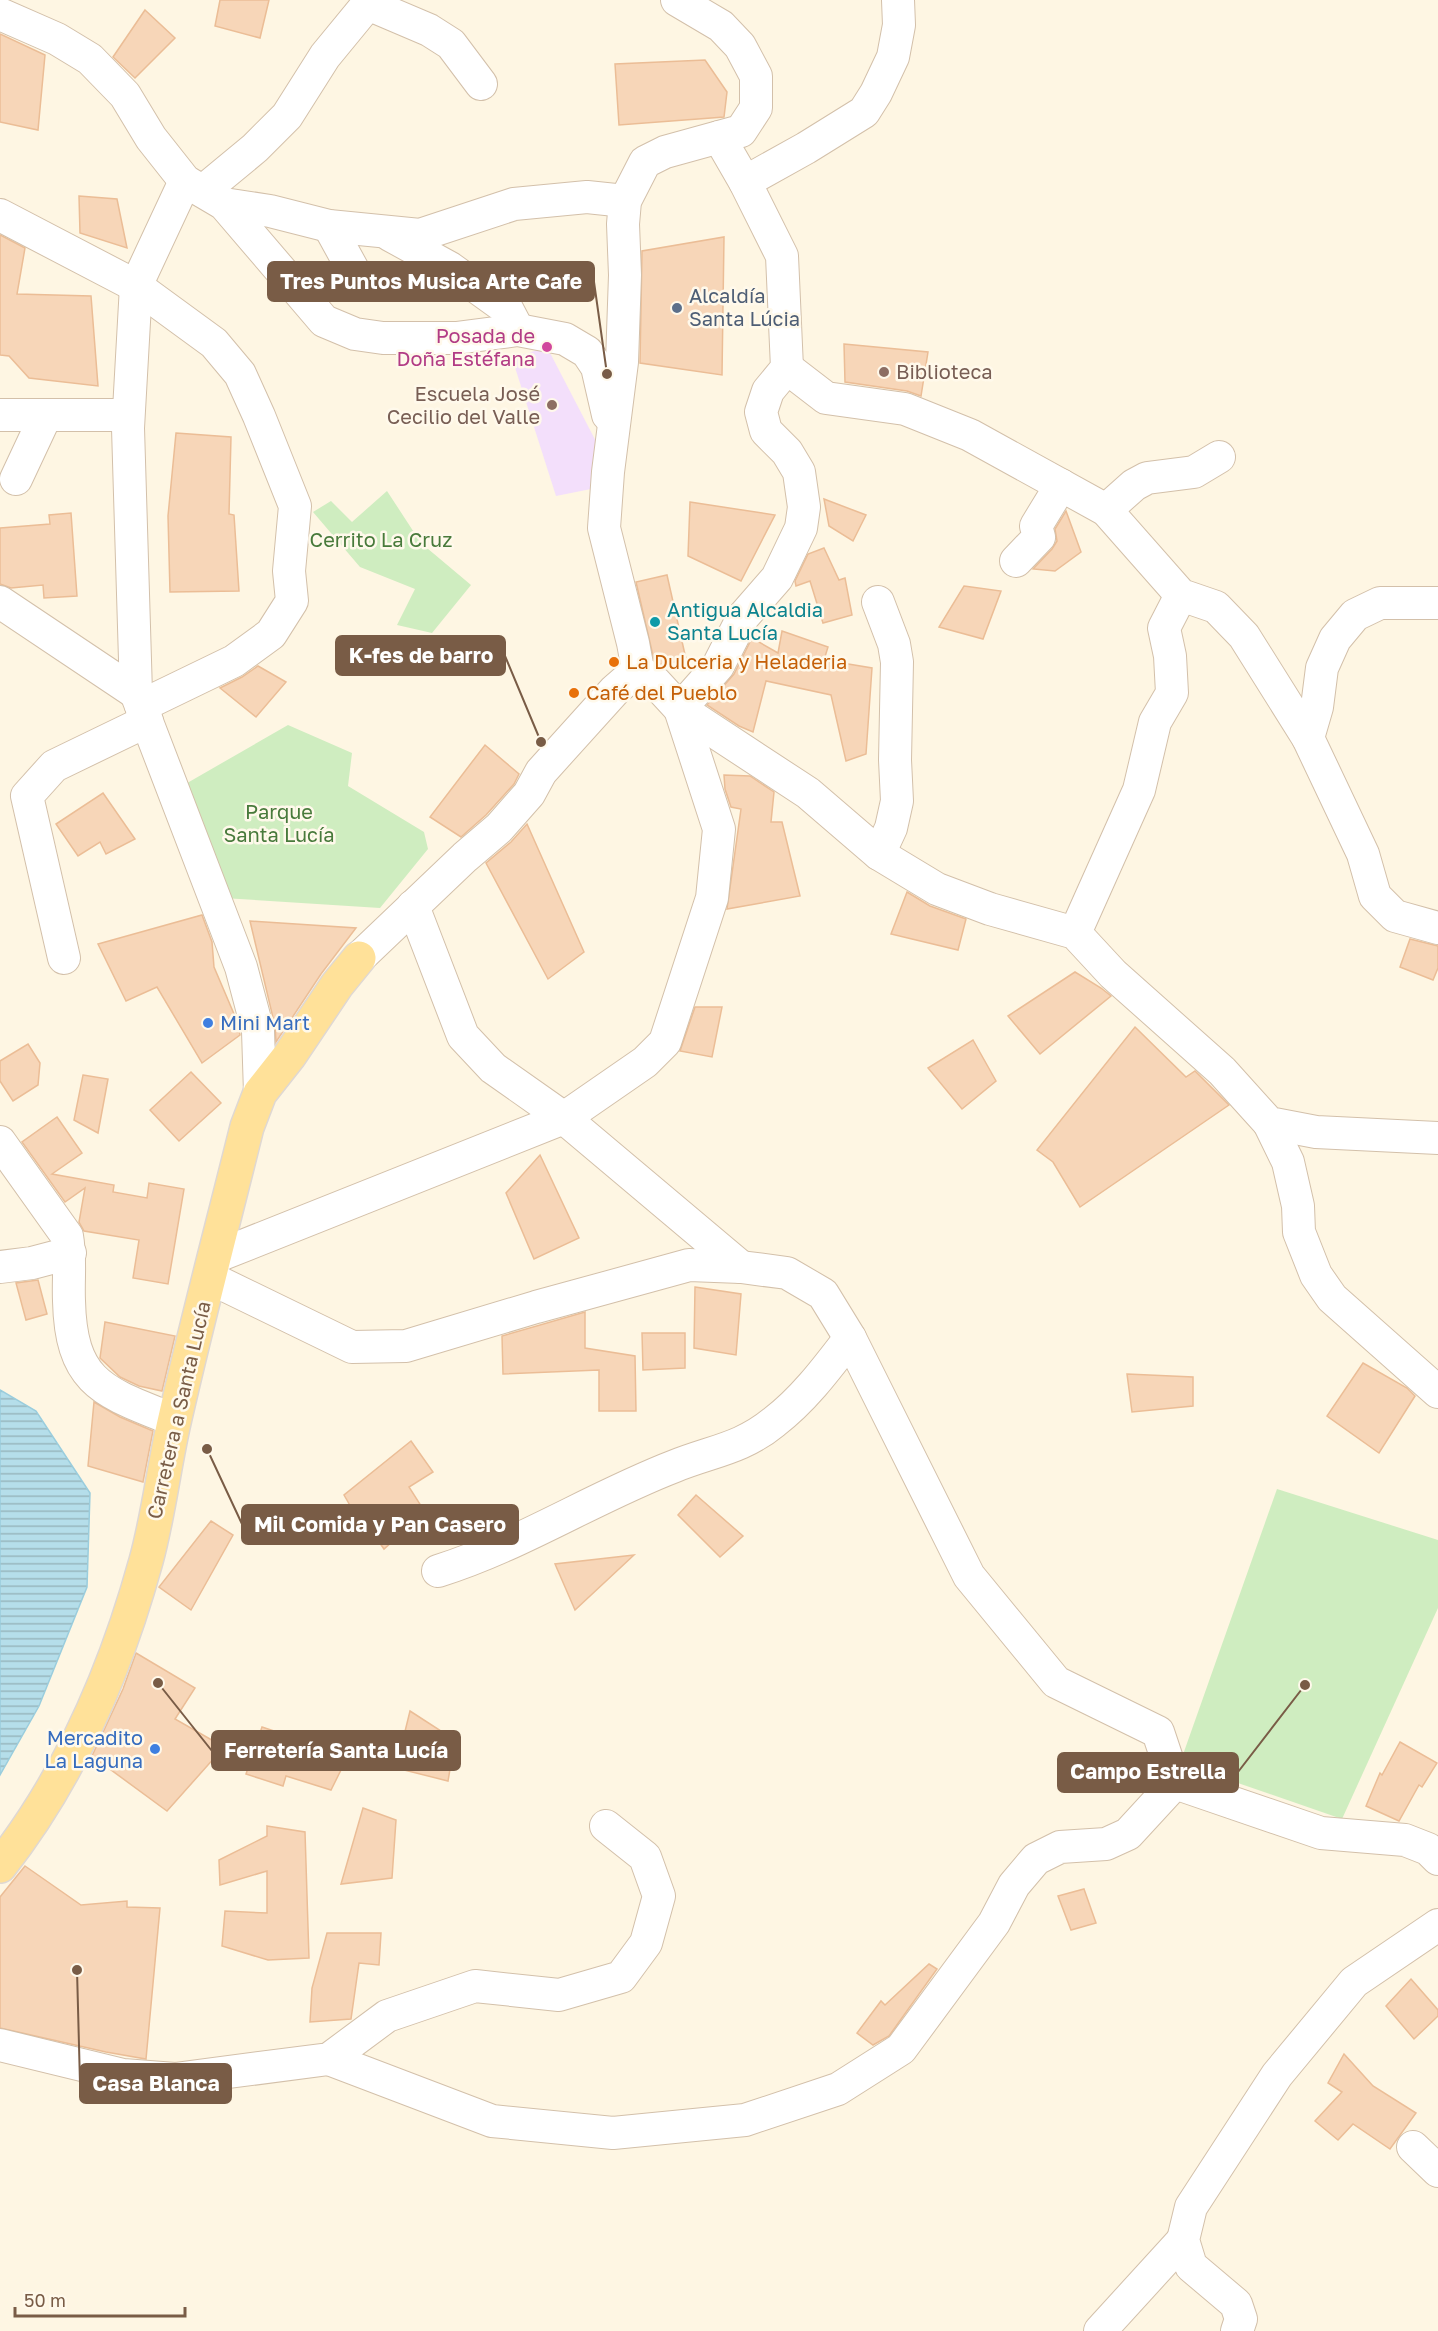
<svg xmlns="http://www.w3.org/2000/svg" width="1438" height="2331" viewBox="0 0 1438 2331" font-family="'Golos Text',sans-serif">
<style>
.education{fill:#f3dffb}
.park{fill:#cfedc0}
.water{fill:url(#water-rules);stroke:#9acddd;stroke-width:1.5}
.building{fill:#f7d6b8;stroke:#ebbd96;stroke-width:1.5}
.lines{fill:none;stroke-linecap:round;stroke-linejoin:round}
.minor-casing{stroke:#d3c0aa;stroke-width:34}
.major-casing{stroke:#dfd8d3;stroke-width:36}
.minor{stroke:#fff;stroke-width:32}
.major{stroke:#ffe199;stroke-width:33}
.service-dot{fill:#5c6f8a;stroke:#fff9eb;stroke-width:2}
.hotel-dot{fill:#d1479c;stroke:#fff9eb;stroke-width:2}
.education-dot{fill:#8d6e63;stroke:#fff9eb;stroke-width:2}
.culture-dot{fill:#0f9aa8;stroke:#fff9eb;stroke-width:2}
.food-dot{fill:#e8710a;stroke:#fff9eb;stroke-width:2}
.shop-dot{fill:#3f7fe0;stroke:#fff9eb;stroke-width:2}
.labels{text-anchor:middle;stroke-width:5;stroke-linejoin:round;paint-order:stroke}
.service-label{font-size:20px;fill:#4e5e75;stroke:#fff9eb;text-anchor:start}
.hotel-label{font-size:20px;fill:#b23c85;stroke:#fff9eb;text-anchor:end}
.education-label{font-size:20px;fill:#785e54;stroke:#fff9eb;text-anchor:start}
.park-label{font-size:20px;fill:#487a3b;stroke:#fff9eb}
.culture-label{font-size:20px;fill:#0d838f;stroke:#fff9eb;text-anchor:start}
.food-label{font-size:20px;fill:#c56008;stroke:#fff9eb;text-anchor:start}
.shop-label{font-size:20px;fill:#366cbe;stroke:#fff9eb;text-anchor:start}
.street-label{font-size:20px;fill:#795c46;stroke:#fff9eb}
.leader{fill:none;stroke:#795c46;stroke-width:2}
.callout-dot{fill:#795c46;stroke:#fff9eb;stroke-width:2}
.callout{fill:#795c46;stroke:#795c46;stroke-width:2}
.callout-label{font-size:21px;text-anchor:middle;font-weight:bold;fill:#fff}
</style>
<defs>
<pattern id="water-rules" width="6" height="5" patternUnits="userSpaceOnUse" patternTransform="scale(1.5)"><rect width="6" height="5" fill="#b5deea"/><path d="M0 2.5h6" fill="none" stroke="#98b7bf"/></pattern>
</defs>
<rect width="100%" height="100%" fill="#fef6e3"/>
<path class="education" d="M 547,347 L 602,453 L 596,488 L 556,496 L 512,358 Z"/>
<g class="park">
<path d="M 387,491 L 421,543 L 471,585 L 432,633 L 397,625 L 415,589 L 360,567 L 313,512 L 331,501 L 352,522 Z"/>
<path d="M 288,725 L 352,753 L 348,786 L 424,832 L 428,849 L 380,908 L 223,898 L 182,786 Z"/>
<path d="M 1277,1489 L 1438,1540 L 1438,1608 L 1342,1819 L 1180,1763 Z"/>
</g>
<path class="water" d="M 0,1390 L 36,1411 L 90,1493 L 87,1587 L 39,1706 L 0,1775 Z"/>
<g class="building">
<path d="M 220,0 L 269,0 L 260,38 L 215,26 Z"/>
<path d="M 145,10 L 175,38 L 135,78 L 113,57 Z"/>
<path d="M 0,34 L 45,55 L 38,130 L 0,122 Z"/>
<path d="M 705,60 L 727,92 L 724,117 L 619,125 L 615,64 Z"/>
<path d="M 79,196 L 117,199 L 127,248 L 80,233 Z"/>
<path d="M 0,235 L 25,248 L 17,294 L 91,296 L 98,386 L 29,378 L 9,356 L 0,355 Z"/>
<path d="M 724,237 L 722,375 L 640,363 L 642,251 Z"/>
<path d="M 844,344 L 928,352 L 921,396 L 907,391 L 845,382 Z"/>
<path d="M 176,433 L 231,437 L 229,514 L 234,515 L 239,591 L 170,592 L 168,516 Z"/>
<path d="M 824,499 L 866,515 L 853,541 L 829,526 Z"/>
<path d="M 690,502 L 775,515 L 741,581 L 688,556 Z"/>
<path d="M 1066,511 L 1081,552 L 1055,571 L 1033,569 L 1052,549 L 1057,541 L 1055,529 Z"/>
<path d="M 71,513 L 77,596 L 44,598 L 43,585 L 11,588 L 0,584 L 0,528 L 50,524 L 49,515 Z"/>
<path d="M 824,548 L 839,580 L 845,578 L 852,615 L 823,623 L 810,581 L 796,586 L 795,581 L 808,554 Z"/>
<path d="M 667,575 L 686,659 L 662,665 L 654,660 L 636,582 Z"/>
<path d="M 964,586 L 1001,591 L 983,639 L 939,627 Z"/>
<path d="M 782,631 L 828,647 L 824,660 L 872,668 L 866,754 L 846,761 L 831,695 L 766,681 L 753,732 L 739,726 L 707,705 L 734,674 L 752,638 L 778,653 Z"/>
<path d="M 258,666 L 286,682 L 256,717 L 220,688 L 242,677 Z"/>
<path d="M 485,745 L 519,774 L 514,784 L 486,815 L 461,837 L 430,817 Z"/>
<path d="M 724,775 L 750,776 L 774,792 L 771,822 L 782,822 L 800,896 L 727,909 L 741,809 L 731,807 L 725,789 Z"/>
<path d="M 103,793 L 135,839 L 106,854 L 100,842 L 78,856 L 56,824 Z"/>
<path d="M 527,824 L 584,952 L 548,979 L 486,863 L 511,842 Z"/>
<path d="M 907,892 L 930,906 L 966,919 L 958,950 L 891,934 Z"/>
<path d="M 202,915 L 212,942 L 214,967 L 237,1021 L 240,1035 L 202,1063 L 157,987 L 126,1001 L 98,944 Z"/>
<path d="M 250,921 L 356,928 L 321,974 L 276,1042 L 275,1026 Z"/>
<path d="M 1410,939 L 1438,946 L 1438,968 L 1433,980 L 1400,967 Z"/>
<path d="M 1075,972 L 1101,988 L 1111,996 L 1040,1054 L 1008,1016 Z"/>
<path d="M 695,1007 L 722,1007 L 712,1057 L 680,1051 Z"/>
<path d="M 1135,1027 L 1186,1077 L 1195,1071 L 1229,1105 L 1080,1207 L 1053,1162 L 1037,1150 Z"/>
<path d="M 973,1040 L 996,1081 L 962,1109 L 928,1068 Z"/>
<path d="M 28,1044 L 40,1063 L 38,1085 L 13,1101 L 0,1081 L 0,1061 Z"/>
<path d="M 191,1072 L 221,1103 L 179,1141 L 150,1110 Z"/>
<path d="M 83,1075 L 108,1079 L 98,1133 L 74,1120 Z"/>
<path d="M 57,1117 L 82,1153 L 52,1174 L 114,1185 L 113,1192 L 147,1198 L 149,1183 L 184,1189 L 168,1284 L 133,1278 L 139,1240 L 84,1231 L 79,1222 L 85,1188 L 65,1202 L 22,1142 Z"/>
<path d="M 540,1155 L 579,1238 L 534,1259 L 506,1193 Z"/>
<path d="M 38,1280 L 47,1314 L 26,1320 L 16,1283 Z"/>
<path d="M 695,1287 L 741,1294 L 736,1355 L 694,1348 Z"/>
<path d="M 585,1312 L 585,1348 L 635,1356 L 636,1411 L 599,1411 L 599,1370 L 503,1374 L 502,1336 Z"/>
<path d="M 105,1322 L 175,1336 L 162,1391 L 139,1386 L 120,1377 L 100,1358 Z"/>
<path d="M 642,1333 L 685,1333 L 685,1368 L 643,1370 Z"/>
<path d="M 1363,1363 L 1407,1388 L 1415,1396 L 1379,1453 L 1327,1416 Z"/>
<path d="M 1127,1374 L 1193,1377 L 1193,1406 L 1132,1412 Z"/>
<path d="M 94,1402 L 120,1417 L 153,1431 L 143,1482 L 88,1466 Z"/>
<path d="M 411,1441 L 433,1472 L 409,1487 L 425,1512 L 384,1549 L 363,1519 L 359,1521 L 344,1495 Z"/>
<path d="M 696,1495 L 743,1536 L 720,1557 L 678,1515 Z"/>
<path d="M 211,1521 L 233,1535 L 191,1610 L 159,1587 Z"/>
<path d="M 634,1555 L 575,1610 L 555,1564 Z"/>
<path d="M 136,1653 L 195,1688 L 175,1719 L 224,1747 L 167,1811 L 92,1756 L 123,1689 Z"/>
<path d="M 410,1711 L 455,1740 L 448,1781 L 396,1768 Z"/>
<path d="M 262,1727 L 313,1744 L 315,1738 L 352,1748 L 331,1790 L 286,1776 L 283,1786 L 246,1774 Z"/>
<path d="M 1400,1742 L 1437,1763 L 1422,1787 L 1419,1785 L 1399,1821 L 1366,1806 L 1380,1773 L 1382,1775 Z"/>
<path d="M 363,1808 L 396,1820 L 392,1878 L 341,1884 Z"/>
<path d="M 267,1826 L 305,1832 L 309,1958 L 268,1960 L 222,1946 L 225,1911 L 267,1913 L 267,1871 L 220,1885 L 219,1860 L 267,1836 Z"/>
<path d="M 25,1866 L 81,1905 L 127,1901 L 127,1907 L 160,1908 L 146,2059 L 106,2052 L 0,2028 L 0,1897 Z"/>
<path d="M 1084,1889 L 1096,1923 L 1071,1930 L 1058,1896 Z"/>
<path d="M 327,1933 L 381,1933 L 379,1965 L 359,1963 L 351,2019 L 310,2022 L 312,1988 Z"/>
<path d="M 929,1964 L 937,1969 L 889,2036 L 873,2045 L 857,2033 L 881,2001 L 885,2005 Z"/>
<path d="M 1411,1979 L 1438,2010 L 1438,2016 L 1414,2039 L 1386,2006 Z"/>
<path d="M 1344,2054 L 1373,2086 L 1416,2113 L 1390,2149 L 1353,2124 L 1338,2140 L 1315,2121 L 1342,2092 L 1328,2083 Z"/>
</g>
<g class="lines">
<defs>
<g id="minor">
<path d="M 677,0 L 721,26 L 740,46 L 756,76 L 756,108 L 741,131 L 665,152 L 645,162 L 625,201 L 623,224 L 625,275 L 622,362 L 608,472 L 604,528 L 633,643 L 638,670 L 656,683 L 680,709 L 808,793 L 879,854 L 937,889 L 990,909 L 1075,933 L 1113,974 L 1222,1071 L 1269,1123 L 1316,1132 L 1438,1138"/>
<path d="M 368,4 L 429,30 L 451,44 L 481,84"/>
<path d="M 0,14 L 57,39 L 90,59 L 125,95 L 151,138 L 185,181 L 224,204 L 324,321 L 355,334 L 383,338 L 456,338 L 518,330 L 565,339 L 587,352 L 597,367 L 608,415"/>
<path d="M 185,181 L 136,286 L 128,428 L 136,693 L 241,967 L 258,1031 L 260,1093"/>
<path d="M 745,182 L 806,148 L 864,112 L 876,93 L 893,57 L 899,25 L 898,0"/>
<path d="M 203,191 L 255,148 L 287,116 L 325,56 L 371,0"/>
<path d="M 224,204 L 270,211 L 329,226 L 420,235 L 514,204 L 587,197 L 625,201"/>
<path d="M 0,215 L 136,286 L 214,343 L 240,374 L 259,416 L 295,506 L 289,571 L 292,601 L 271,634 L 234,661 L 141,706"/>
<path d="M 329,226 L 357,277"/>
<path d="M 390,235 L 450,268 L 507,309 L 518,330"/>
<path d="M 787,368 L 826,398 L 905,409 L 970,435 L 1106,510 L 1181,595 L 1216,607 L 1244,636 L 1308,738 L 1363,854 L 1375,896 L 1395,916 L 1438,928"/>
<path d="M 0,415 L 128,415"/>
<path d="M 16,479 L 46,415"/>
<path d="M 1106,510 L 1134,485 L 1147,478 L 1194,472 L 1219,457"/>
<path d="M 1016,561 L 1039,537 L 1036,526 L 1061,485"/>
<path d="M 0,602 L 136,693"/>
<path d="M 878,602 L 894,644 L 897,662 L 895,760 L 897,801 L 891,828 L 879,854"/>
<path d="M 1308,738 L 1317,707 L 1322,668 L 1335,639 L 1355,615 L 1380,603 L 1438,603"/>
<path d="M 413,906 L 463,1036 L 493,1068 L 564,1118 L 741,1267"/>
<path d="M 1075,933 L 1139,790 L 1155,722 L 1172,693 L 1170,656 L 1164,628 L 1181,595"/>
<path d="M 64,958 L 27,796 L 54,766 L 147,721"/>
<path d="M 359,958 L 465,857 L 499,828 L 529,794 L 541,772 L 615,690 L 638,670"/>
<path d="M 1269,1123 L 1288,1162 L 1298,1206 L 1299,1232 L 1316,1275 L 1332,1298 L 1438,1392"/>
<path d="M 0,1142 L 67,1236 C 71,1258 68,1279 69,1301 C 71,1385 105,1392 174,1420"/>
<path d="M 215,1257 L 564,1118 L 645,1062 L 665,1042 L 712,898 L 719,829 L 680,709 L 718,666 L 743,617 L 777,578 L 801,528 L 804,507 L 799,472 L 787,452 L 766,431 L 761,412 L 768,391 L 787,368 L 782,256 L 745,182 L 719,137"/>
<path d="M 0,1267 L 32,1263 L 70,1253"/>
<path d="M 210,1278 L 352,1347 L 406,1346 L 536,1307 L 689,1265 L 741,1267 L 787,1273 L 823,1294 L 850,1338 L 969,1576 L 1056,1682 L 1158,1732 L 1175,1783"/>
<path d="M 438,1571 C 521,1545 594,1497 675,1466 C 712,1451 741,1449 774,1422 C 804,1399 827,1368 850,1338"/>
<path d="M 0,2045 L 123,2075 L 175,2079 L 329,2059 L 387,2016 L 475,1986 L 559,1995 L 621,1977 L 646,1943 L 659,1896 L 645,1857 L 606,1826"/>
<path d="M 329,2059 L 492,2121 L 613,2133 L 745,2120 L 838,2089 L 901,2049 L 994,1923 L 1014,1885 L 1036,1859 L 1060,1847 L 1106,1844 L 1128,1834 L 1175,1783 L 1321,1833 L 1405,1840 L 1428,1849 L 1438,1859"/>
<path d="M 1413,2147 L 1438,2171"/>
<path d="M 1100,2331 L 1183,2240"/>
<path d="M 1237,2331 L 1241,2319 L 1236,2304 L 1191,2266 L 1183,2240 L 1191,2207 L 1277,2075 L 1354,1982 L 1438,1925"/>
</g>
<path id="major" d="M 0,1866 C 71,1776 116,1670 146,1561 C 159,1514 164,1465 175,1418 C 197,1321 223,1224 247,1127 L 260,1093 L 290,1055 L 337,985 L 359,958"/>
</defs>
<use href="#minor" class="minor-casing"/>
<use href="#major" class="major-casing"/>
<use href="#minor" class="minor"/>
<use href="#major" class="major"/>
</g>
<circle class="service-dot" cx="677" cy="308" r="6"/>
<circle class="hotel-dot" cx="547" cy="347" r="6"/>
<g class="education-dot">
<circle cx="884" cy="372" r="6"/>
<circle cx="552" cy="405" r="6"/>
</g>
<circle class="culture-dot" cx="655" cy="622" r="6"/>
<g class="food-dot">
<circle cx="614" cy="662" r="6"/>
<circle cx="574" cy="693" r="6"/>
</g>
<g class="shop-dot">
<circle cx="208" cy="1023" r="6"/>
<circle cx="155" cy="1749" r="6"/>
</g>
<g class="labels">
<g class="service-label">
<text x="689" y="303">Alcaldía<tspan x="689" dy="23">Santa Lúcia</tspan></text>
</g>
<g class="hotel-label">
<text x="535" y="343">Posada de<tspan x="535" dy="23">Doña Estéfana</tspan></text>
</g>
<g class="education-label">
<text x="896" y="379">Biblioteca</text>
<text x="540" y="401" text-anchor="end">Escuela José<tspan x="540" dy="23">Cecilio del Valle</tspan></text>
</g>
<g class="park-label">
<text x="381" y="547">Cerrito La Cruz</text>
<text x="279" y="819">Parque<tspan x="279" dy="23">Santa Lucía</tspan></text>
</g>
<g class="culture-label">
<text x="667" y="617">Antigua Alcaldia<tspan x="667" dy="23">Santa Lucía</tspan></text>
</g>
<g class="food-label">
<text x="626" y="669">La Dulceria y Heladeria</text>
<text x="586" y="700">Café del Pueblo</text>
</g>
<g class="shop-label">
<text x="220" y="1030">Mini Mart</text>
<text x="143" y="1745" text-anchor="end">Mercadito<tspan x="143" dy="23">La Laguna</tspan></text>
</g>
<g class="street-label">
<text transform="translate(179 1410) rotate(-77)" y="7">Carretera a Santa Lucía</text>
</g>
</g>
<path class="leader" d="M607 374L594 282M541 742L505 656M207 1449L242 1524M158 1683L212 1751M1305 1685L1238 1772M77 1970L80 2083"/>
<g class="callout-dot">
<circle cx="607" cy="374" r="6"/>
<circle cx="541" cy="742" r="6"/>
<circle cx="207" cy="1449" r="6"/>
<circle cx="158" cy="1683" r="6"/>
<circle cx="1305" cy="1685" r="6"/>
<circle cx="77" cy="1970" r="6"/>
</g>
<g class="callout">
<rect x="268" y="262" width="326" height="39" rx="6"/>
<rect x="336" y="636" width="169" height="39" rx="6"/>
<rect x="242" y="1505" width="276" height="39" rx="6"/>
<rect x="212" y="1731" width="248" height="39" rx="6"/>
<rect x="1058" y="1753" width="180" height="39" rx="6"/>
<rect x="80" y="2064" width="151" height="39" rx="6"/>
</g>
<g class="callout-label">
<text x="431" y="289">Tres Puntos Musica Arte Cafe</text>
<text x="421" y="663">K-fes de barro</text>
<text x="380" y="1532">Mil Comida y Pan Casero</text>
<text x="336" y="1758">Ferretería Santa Lucía</text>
<text x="1148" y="1779">Campo Estrella</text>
<text x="156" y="2091">Casa Blanca</text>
</g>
<path d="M15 2307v9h170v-9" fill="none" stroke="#795c46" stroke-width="3"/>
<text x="24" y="2307" font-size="18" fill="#795c46" stroke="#fff9eb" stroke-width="4.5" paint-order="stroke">50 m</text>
</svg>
